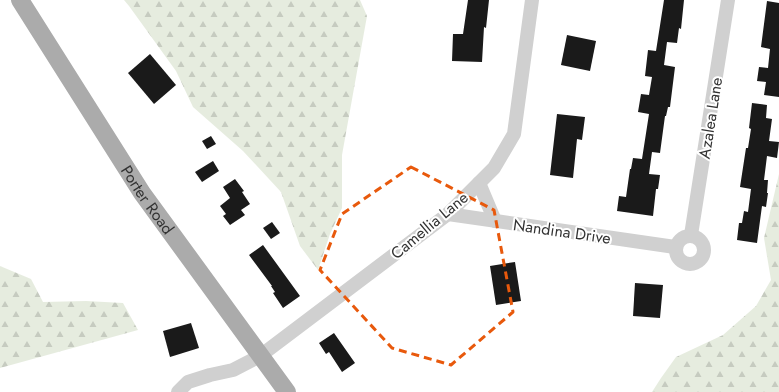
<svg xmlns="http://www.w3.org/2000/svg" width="779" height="392" viewBox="0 0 779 392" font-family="Jost,sans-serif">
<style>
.forest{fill:url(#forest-firs)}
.building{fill:#1a1a1a}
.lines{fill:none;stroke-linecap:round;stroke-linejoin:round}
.minor{stroke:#d0d0d0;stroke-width:14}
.major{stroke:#ababab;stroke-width:18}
.marked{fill:none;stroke:#e8590c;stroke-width:3;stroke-dasharray:8 5;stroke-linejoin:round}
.labels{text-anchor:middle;stroke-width:4;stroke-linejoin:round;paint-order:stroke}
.street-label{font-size:16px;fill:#333;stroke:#fff}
</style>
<defs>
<pattern id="forest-firs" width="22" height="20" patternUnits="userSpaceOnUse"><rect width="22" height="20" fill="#e6ecdf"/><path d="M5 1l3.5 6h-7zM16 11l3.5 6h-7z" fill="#c6cbc0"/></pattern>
</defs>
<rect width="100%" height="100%" fill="#fff"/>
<g class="forest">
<path d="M 124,0 L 360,0 L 367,16 L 342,155 L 342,208 L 330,234 L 318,270 L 300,246 L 281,192 L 243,151 L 193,107 L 176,71 L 129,6 Z"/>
<path d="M 779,174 L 779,392 L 652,392 L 661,378 L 676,357 L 723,335 L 756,306 L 771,280 L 764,238 Z"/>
<path d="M 0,266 L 31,279 L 43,302 L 86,301 L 123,303 L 138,330 L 0,368 Z"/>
</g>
<g class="building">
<path d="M 468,0 L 489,0 L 486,28 L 484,27 L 482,62 L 452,61 L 453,34 L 463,34 Z"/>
<path d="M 664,0 L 684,0 L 681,29 L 679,28 L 677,43 L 667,42 L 664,65 L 675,67 L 670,107 L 668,107 L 666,116 L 665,116 L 660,153 L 652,152 L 649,174 L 660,175 L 658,189 L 656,189 L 653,216 L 617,211 L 619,196 L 626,197 L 630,169 L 631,169 L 633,158 L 642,159 L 649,114 L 638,112 L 641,94 L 649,95 L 652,77 L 645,76 L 648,50 L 656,51 Z"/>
<path d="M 767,1 L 779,3 L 779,97 L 764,95 L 766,82 L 757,81 L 759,67 L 768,68 L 770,49 L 761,47 Z"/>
<path d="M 567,35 L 596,41 L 590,71 L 561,65 Z"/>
<path d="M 150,54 L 176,85 L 154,104 L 128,73 Z"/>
<path d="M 752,103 L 767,105 L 766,118 L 772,119 L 769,141 L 779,142 L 777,158 L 767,156 L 764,180 L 768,180 L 767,193 L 768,193 L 766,207 L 762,206 L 757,243 L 737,240 L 739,223 L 742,223 L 744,211 L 748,212 L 751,189 L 740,187 L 746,148 L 748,148 L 751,129 L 749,128 Z"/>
<path d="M 557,114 L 585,117 L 582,140 L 577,139 L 573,178 L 550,175 Z"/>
<path d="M 211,136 L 216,144 L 207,149 L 202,141 Z"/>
<path d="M 213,161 L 219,171 L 202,182 L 195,172 Z"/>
<path d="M 235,179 L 244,191 L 242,192 L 250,204 L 241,210 L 245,215 L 230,225 L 223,216 L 226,214 L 220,206 L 230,198 L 223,187 Z"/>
<path d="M 272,222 L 280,233 L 271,239 L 263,228 Z"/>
<path d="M 263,245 L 300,296 L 283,308 L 273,293 L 275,292 L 271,286 L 272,286 L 249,255 Z"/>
<path d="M 515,262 L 521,301 L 496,305 L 490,266 Z"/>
<path d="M 635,283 L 663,285 L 660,318 L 633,316 Z"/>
<path d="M 191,323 L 199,348 L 170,357 L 163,331 Z"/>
<path d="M 334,333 L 355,363 L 342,372 L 329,352 L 326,354 L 319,343 Z"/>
</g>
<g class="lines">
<g class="minor">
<path d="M 479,183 L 495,221"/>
<path d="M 448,214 L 675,247"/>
<path d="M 691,235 L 728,0"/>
<circle cx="690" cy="250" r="14"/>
<path d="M 178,392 L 188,382 L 210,375 L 233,370 L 260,356 L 448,214 L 494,168 L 514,134 L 532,0"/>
</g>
<path class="major" id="s1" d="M 20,0 L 142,193 L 287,392"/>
</g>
<path class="marked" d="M 411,167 L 494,210 L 513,312 L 451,365 L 392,348 L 320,270 L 342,214 Z"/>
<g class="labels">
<g class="street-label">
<text transform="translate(710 118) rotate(-81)" y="6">Azalea Lane</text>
<text dy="6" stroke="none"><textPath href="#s1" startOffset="237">Porter Road</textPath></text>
<text transform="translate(429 225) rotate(-40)" y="6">Camellia Lane</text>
<text transform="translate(562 231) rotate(8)" y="6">Nandina Drive</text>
</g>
</g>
</svg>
